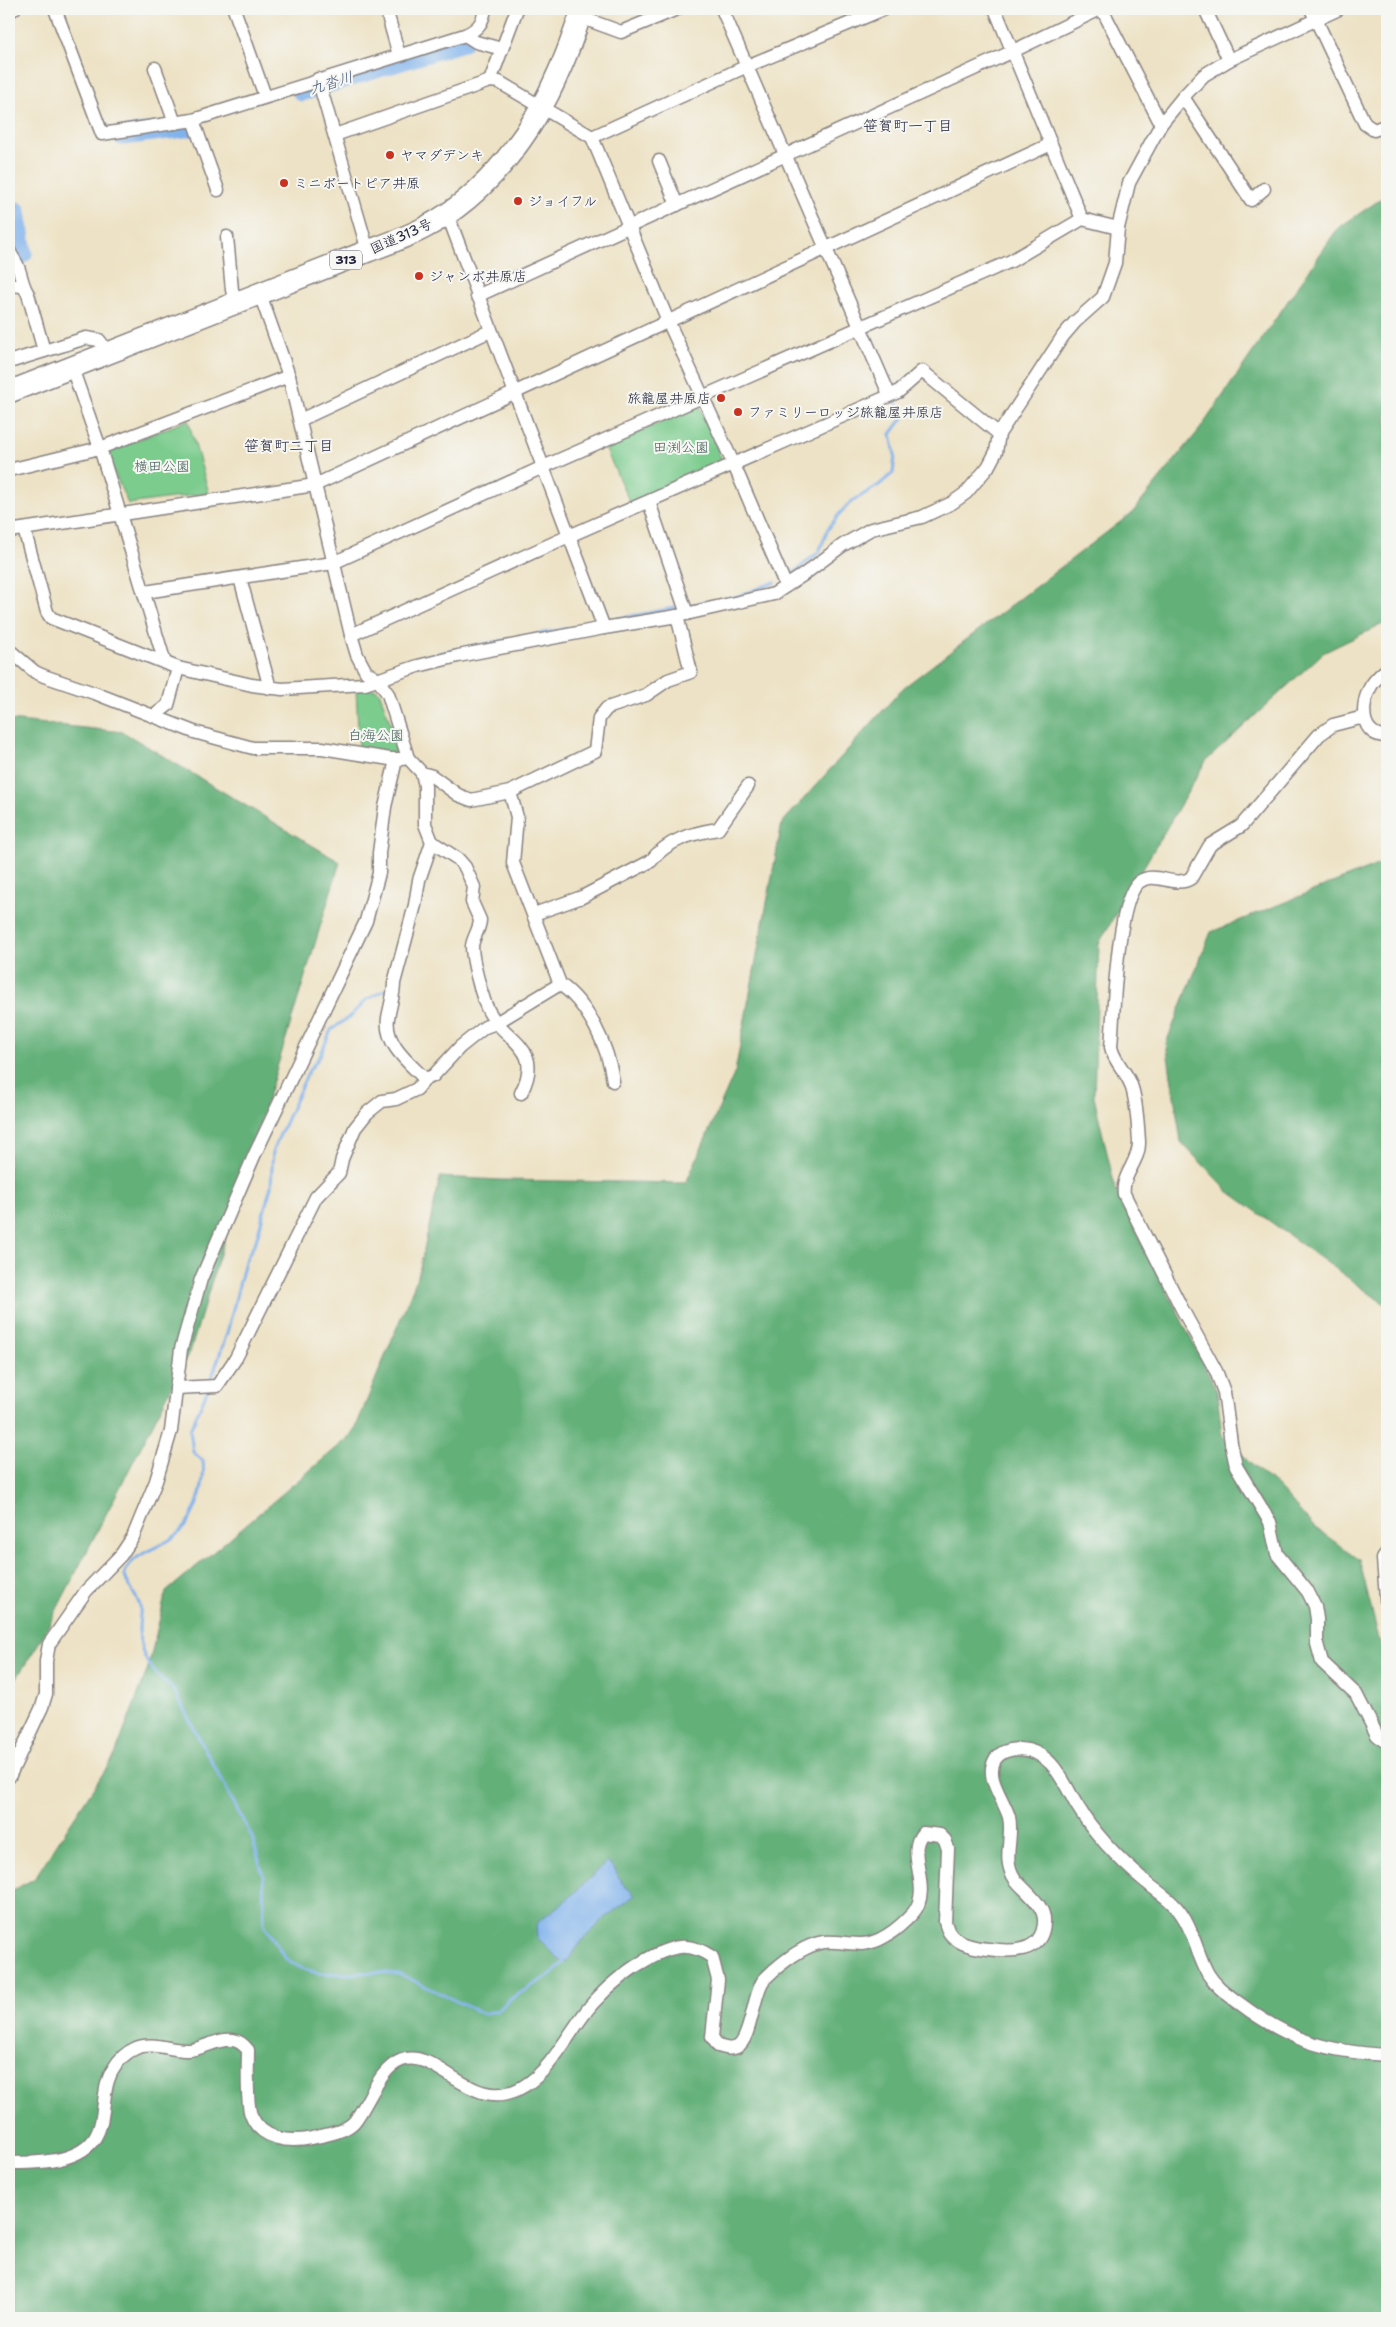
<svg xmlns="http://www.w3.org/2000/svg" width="1396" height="2327" viewBox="0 0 1396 2327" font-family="'Shantell Sans','Klee One',sans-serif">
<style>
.green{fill:#7bcc8e;stroke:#4e7764}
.forest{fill:#64b079;stroke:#43695a}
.water{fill:#80b2ec;stroke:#516a94}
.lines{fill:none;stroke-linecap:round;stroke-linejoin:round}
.stream{stroke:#80b2ec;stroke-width:3}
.river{stroke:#80b2ec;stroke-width:19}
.street-casing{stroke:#888280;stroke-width:15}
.highway-casing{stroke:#888280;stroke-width:24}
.street{stroke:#fff;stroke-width:12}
.highway{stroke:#fff;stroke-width:21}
.poi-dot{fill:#c8321e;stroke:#f6f6f2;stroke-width:2}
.labels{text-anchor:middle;stroke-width:4;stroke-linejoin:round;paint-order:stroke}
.shield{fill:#f6f6f2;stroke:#626272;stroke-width:1}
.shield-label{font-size:12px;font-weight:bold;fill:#22223b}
.poi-label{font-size:14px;fill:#22223b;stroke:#f6f6f2;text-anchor:start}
.street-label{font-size:14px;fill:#22223b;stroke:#f6f6f2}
.park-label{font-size:14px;fill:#415e58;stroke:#f6f6f2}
.water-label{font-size:15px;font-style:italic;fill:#435479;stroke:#f6f6f2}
.neighbourhood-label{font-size:15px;fill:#22223b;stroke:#f6f6f2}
</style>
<rect width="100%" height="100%" fill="#f6f6f2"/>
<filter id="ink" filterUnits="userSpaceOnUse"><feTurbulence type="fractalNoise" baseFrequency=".02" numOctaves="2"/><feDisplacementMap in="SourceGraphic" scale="10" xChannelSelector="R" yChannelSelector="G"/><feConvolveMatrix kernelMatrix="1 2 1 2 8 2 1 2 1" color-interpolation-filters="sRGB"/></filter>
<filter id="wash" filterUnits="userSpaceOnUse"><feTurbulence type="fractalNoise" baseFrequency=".0096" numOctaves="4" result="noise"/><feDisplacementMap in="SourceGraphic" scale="20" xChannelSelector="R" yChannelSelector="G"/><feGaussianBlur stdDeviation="1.12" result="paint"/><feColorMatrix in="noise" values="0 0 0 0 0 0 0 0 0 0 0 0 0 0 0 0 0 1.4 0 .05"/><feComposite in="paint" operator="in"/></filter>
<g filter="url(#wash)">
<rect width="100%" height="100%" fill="#ede2c5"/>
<g class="green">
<path d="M 693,407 L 700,408 L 722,460 L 721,465 L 631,505 L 605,448 Z"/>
<path d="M 188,420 L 209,493 L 128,504 L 108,459 L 112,450 Z"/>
<path d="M 356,689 L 374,689 L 379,691 L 395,736 L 396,755 L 359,749 Z"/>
</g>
<g class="forest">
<path d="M 1387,195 L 1387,622 L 1323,653 L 1206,761 L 1099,943 L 1094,1097 L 1115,1187 L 1217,1391 L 1222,1435 L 1251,1464 L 1279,1488 L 1314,1527 L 1359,1559 L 1383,1655 L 1387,1657 L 1387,2318 L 9,2318 L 9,1892 L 34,1879 L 115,1755 L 148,1668 L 166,1592 L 353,1434 L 418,1276 L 440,1177 L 501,1180 L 686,1183 L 735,1072 L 782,823 L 903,688 L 1132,513 L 1200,429 L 1338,228 Z"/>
<path d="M 9,720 L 123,732 L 340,862 L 190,1352 L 42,1638 L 9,1690 Z"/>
<path d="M 1387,861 L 1387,1306 L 1228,1191 L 1181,1142 L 1166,1043 L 1211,932 Z"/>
</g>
<path class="water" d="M 607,1862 L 615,1869 L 621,1882 L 635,1895 L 605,1918 L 582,1941 L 567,1961 L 561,1961 L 537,1937 L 536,1926 L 540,1920 L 570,1897 Z"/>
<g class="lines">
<g class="stream">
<path d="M 792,574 L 819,552 L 828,529 L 841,512 L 851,502 L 879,485 L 893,473 L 895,455 L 891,434 L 903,418 L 895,399"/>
<path d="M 690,605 L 736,597 L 775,582"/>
<path d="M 611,620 L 679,607"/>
<path d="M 427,657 L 453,650 L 597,623"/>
<path d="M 395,666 L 414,661"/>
<path d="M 422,832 L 425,848"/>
<path d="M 210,1383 L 227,1333 L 245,1261 L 256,1241 L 271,1186 L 273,1150 L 308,1072 L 320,1056 L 331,1030 L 352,1015 L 366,1000 L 389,988"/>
<path d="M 208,1389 L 190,1430 L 193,1452 L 203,1461 C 206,1487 194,1524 171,1539 C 156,1549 134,1553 125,1572 C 122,1579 138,1597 140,1606 C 141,1612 139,1622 139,1629 C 140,1659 151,1671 173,1689 L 252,1837 L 263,1875 L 264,1924 L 285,1958 L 301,1968 L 318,1973 L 349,1974 L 374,1972 L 400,1974 L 483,2014 L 498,2010 L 509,2000 L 553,1973 L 564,1962"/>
</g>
<g class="river">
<path d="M 302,92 L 463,42"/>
<path d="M 122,136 L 192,127"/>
<path d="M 9,264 L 23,253 L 17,211"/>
</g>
</g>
</g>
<g filter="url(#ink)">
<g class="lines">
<defs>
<g id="street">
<path d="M 55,9 L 102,134 L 193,120 L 465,35 L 476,42 L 502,49"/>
<path d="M 234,9 L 265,96"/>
<path d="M 386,9 L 399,55"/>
<path d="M 722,9 L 889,394"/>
<path d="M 995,9 L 1082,219"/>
<path d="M 1102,9 L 1161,124"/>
<path d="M 1205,9 L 1229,60"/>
<path d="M 1311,9 L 1365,124 L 1374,130 L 1387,125"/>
<path d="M 9,11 L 14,9"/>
<path d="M 580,17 L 621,32 L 677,9"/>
<path d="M 465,35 C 478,29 483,23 485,9"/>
<path d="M 155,68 L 175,123"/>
<path d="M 318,79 L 368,251"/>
<path d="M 490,81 L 499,82 L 592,137 L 668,321 L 734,465 L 786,586"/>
<path d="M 1183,97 L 1251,200 L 1264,189"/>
<path d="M 193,120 L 218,190"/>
<path d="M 335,135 L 490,81 L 517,9"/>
<path d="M 592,137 L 745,67 L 884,9"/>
<path d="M 659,161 L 677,205"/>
<path d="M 450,211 L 450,221 L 604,628"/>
<path d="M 227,237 L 232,290 L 237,303"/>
<path d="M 9,250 C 11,256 16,261 18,267 C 22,277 22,285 28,294 L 44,351"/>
<path d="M 9,285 L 22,286"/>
<path d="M 260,294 L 289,376 L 351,635 L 357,655 L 366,672 L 378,680 L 388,694 L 408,758 L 422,773 L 432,776 L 458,795 L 471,800 L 510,792 L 595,751 L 599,718 L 607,708 L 646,695 L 668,680 L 691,672 L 677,616"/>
<path d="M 477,296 L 1007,54 L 1100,9"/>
<path d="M 9,362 L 86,338 L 99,340 L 109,353"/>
<path d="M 72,368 L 100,448 L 165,663"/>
<path d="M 300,420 L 490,331"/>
<path d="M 9,470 L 100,448 L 289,376"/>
<path d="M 649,502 L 687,614"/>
<path d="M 24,529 L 47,612 L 51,618 L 178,668 L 252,685 L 282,689 L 365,684 L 418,666 L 458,656 L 604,628 L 677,616 L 774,594 L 803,575 L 843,545 L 871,529 L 922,517 L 952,503 L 966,493 L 988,467 L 996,452 L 999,434 L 1063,336 L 1075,322 L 1103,297 L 1115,263 L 1118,228 L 1129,183 L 1161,124 L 1183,97 L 1204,75 L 1229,60 L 1339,9"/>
<path d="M 9,531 L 315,485 L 1049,145"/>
<path d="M 240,578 L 270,688"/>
<path d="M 145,592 L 333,563 L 543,467 L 1011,261 L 1082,219 L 1118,228"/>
<path d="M 351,635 L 569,536 L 898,392 L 922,371 L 999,434"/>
<path d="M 9,650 L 35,672 L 44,676 L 97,694 L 194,732 L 253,748 L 322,748 L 390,759 L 403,759"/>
<path d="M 1387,669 C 1381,674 1375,679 1371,686 C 1360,704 1360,737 1387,736"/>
<path d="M 154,716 L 168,705 L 178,668"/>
<path d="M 1364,717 L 1333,725 L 1319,735 L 1241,826 L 1210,845 L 1191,878 C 1175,889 1155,870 1139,882 C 1116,901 1114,1014 1111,1047 C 1114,1063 1128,1072 1132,1088 C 1137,1104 1138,1125 1139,1142 C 1140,1161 1121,1175 1124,1194 L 1182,1309 L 1216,1371 L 1224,1392 L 1231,1443 L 1236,1466 L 1270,1522 L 1277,1554 L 1308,1592 L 1315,1606 L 1317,1619 L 1317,1644 L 1322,1662 L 1356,1694 L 1377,1735 L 1387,1743"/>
<path d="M 422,773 L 425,786 L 425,824 L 432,842 L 419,880 L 415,905 L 394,983 C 394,995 390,1006 388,1018 C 384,1044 409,1063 425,1079"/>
<path d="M 510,792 L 517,817 L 513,863 L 560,984 C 589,1005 608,1046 613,1081"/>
<path d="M 432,842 L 458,859 L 465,867 L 474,887 L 472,902 L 480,920 C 480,929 473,937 472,946 C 472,960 480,989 485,1003 C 499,1042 547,1043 521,1093"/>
<path d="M 534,914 L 582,897 L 651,861 C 667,840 693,833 718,829 L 748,786"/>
<path d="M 176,1388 L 217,1386 L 236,1358 L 316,1197 L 339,1173 L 342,1159 L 355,1128 L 367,1113 L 382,1101 L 396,1099 L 417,1089 L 425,1079 L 433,1076 L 460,1047 L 485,1027 L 496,1023 L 560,984"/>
<path d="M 1387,1552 L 1383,1559 L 1387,1610"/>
<path d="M 9,1777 L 42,1707 L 46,1694 L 46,1661 L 49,1644 L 86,1591 L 121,1555 L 133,1537 L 156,1481 L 171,1431 L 181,1349 L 201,1279 L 254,1156 L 366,921 L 379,873 L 379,853 L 385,807 L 396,760"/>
<path d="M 9,2163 C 33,2163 70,2163 89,2145 C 110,2125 98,2091 114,2068 C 119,2059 127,2052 136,2048 C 153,2041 172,2051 189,2050 C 203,2049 218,2038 233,2040 C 240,2041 244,2045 248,2050 C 248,2065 246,2102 251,2115 C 261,2140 289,2143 312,2138 C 325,2135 345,2132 354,2122 C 369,2104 378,2069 402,2060 C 438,2047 473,2118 524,2086 C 554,2068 570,2029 593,2003 C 610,1984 630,1968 653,1956 C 675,1945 690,1942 712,1957 L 718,1980 L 712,2037 L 718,2046 C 725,2048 730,2050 737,2047 C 751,2040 753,1995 763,1981 C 766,1977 771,1973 774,1970 C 788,1958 805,1945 824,1942 C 836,1941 849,1944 862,1944 C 882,1943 900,1927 913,1913 C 934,1888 904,1853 923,1833 L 940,1835 L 945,1840 L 948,1849 L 945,1922 C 947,1929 949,1935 956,1939 C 964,1946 978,1948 988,1949 C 1010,1952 1042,1954 1044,1923 C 1046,1905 1025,1892 1015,1879 C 1001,1859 1014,1838 1009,1817 C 1004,1799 983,1776 996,1758 C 1002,1751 1010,1749 1019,1749 C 1051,1750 1062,1779 1076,1804 C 1095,1835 1118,1859 1146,1882 C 1155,1890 1167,1897 1175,1906 C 1193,1925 1196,1953 1208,1974 C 1216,1987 1227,1994 1239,2003 C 1288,2040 1326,2052 1387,2055"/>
</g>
<path id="highway" d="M 9,392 L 368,251 C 387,244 407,237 424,228 C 487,195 533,133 560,69 C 569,50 575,29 583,9"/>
</defs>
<use href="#street" class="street-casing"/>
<use href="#highway" class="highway-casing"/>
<use href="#street" class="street"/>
<use href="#highway" class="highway"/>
</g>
</g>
<g class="poi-dot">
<circle cx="390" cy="155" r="5"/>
<circle cx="284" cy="183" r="5"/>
<circle cx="518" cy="201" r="5"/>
<circle cx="419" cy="276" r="5"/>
<circle cx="721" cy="398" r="5"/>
<circle cx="738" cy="412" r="5"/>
</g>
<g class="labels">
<rect class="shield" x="330" y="250.5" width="32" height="19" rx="4"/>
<g class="shield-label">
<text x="346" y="264">313</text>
</g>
<g class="poi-label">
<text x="400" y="160">ヤマダデンキ</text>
<text x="294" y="188">ミニボートピア井原</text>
<text x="528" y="206">ジョイフル</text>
<text x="429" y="281">ジャンボ井原店</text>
<text x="711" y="403" text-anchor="end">旅籠屋井原店</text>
<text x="748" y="417">ファミリーロッジ旅籠屋井原店</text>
</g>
<g class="street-label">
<text transform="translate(401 236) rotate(-24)" y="5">国道313号</text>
</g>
<g class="park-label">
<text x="681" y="452">田渕公園</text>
<text x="162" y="471">横田公園</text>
<text x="376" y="740">白海公園</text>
</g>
<g class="water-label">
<text transform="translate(331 83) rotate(-17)" y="5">九沓川</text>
</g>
<g class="neighbourhood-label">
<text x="908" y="131">笹賀町一丁目</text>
<text x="289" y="451">笹賀町二丁目</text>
</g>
</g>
<rect width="1396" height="2327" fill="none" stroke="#f6f6f2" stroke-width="30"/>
</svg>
